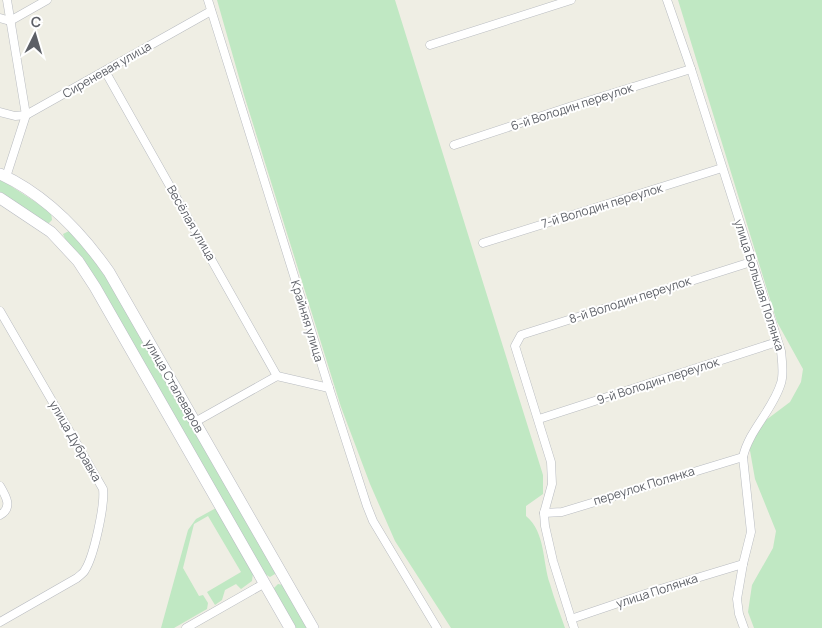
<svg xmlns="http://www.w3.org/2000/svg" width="822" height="628" viewBox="0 0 822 628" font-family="Manrope,sans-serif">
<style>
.green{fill:#c0e8c3}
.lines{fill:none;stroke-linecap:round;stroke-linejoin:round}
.minor-casing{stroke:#b9bcc1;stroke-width:9}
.secondary-casing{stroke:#babcc3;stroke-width:12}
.minor{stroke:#fff;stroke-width:8}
.secondary{stroke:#fff;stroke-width:11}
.labels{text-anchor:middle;stroke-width:4;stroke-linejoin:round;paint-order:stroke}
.street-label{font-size:12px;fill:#5c5f66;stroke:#fff}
</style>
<rect width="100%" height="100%" fill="#efeee4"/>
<g class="green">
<path d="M 217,0 L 395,0 L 543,475 L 543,494 L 526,506 L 526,516 C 546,533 542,561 550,584 C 554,599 560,613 565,628 L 451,628 L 395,541 L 370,484 L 341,407 L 244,95 Z"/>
<path d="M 678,0 L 822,0 L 822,628 L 754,628 L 748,612 L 752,585 L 773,548 L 776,531 L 755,479 L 749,445 L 762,423 L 790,402 L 801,382 L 803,369 L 777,322 Z"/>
<path d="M 0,179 L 51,212 L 52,220 L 49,223 L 43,222 L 0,194 Z"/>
<path d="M 69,231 L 74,234 L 102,270 L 275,568 L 275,574 L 270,577 L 265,574 L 65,239 L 63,234 Z"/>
<path d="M 216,508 L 253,573 L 252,581 L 241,589 L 236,584 L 225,590 L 222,600 L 215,605 L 207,592 L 241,572 L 208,516 L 194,524 L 183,568 L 199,596 L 203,595 L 208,603 L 207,609 L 174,628 L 161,628 L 188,530 L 196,519 Z"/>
<path d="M 278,584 L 283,585 L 309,628 L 294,628 L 275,593 L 274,588 Z"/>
</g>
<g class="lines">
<defs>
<g id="minor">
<path d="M 208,0 L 329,388 L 367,506 L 373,521 L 437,628"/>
<path d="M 667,0 L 691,69 L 781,351 C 782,361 784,374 781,383 C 773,410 749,430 743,457 L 751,532 L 743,564 L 737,599 L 739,614 L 744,628"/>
<path d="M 0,18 L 10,21 L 47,0"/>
<path d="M 430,45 L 571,0"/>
<path d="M 105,71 L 277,376"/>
<path d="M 0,112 L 15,116 L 26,115 L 211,11"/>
<path d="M 454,145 L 572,106 L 691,69"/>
<path d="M 6,177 L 26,115 L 7,0"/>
<path d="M 483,243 L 722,168"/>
<path d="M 0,311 L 103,489 C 105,505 94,556 85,570 C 84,573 80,575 77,578 L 0,622"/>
<path d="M 539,419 L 777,342"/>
<path d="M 195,422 L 277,376 L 329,388"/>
<path d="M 0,486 C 6,496 13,508 0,515"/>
<path d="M 544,513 L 562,512 L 743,457"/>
<path d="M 571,619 L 657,590 L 743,564"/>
<path d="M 186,628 L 265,583"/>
<path d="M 574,628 L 553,561 L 545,526 L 544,513 L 552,484 L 551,462 L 515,346 L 521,335 L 751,262"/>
</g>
<g id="secondary">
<path d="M 0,174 C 44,194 81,232 109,272 L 313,628"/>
<path d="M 0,198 L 51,232 L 78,261 L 95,287 L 290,628"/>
</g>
</defs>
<use href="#minor" class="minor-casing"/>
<use href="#secondary" class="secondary-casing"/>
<use href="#minor" class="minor"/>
<use href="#secondary" class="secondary"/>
</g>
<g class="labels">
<g class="street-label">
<text transform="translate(107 70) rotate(-30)" y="4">Сиреневая улица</text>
<text transform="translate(572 107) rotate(-18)" y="4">6-й Володин переулок</text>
<text transform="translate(602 206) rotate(-17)" y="4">7-й Володин переулок</text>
<text transform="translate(191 223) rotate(60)" y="4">Весёлая улица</text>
<text transform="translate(759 285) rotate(72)" y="4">улица Большая Полянка</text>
<text transform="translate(630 300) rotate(-18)" y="4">8-й Володин переулок</text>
<text transform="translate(307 321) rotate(73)" y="4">Крайняя улица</text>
<text transform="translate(658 381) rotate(-18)" y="4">9-й Володин переулок</text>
<text transform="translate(174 386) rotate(60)" y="4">улица Сталеваров</text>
<text transform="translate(75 441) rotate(60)" y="4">улица Дубравка</text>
<text transform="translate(644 486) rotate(-17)" y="4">переулок Полянка</text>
<text transform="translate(657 591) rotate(-18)" y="4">улица Полянка</text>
</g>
</g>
<g transform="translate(35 35) rotate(5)" stroke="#ffffff" stroke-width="4" paint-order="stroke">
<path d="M0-4L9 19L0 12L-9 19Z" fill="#5c5f66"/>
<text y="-8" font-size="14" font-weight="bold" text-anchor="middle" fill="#5c5f66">С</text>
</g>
</svg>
